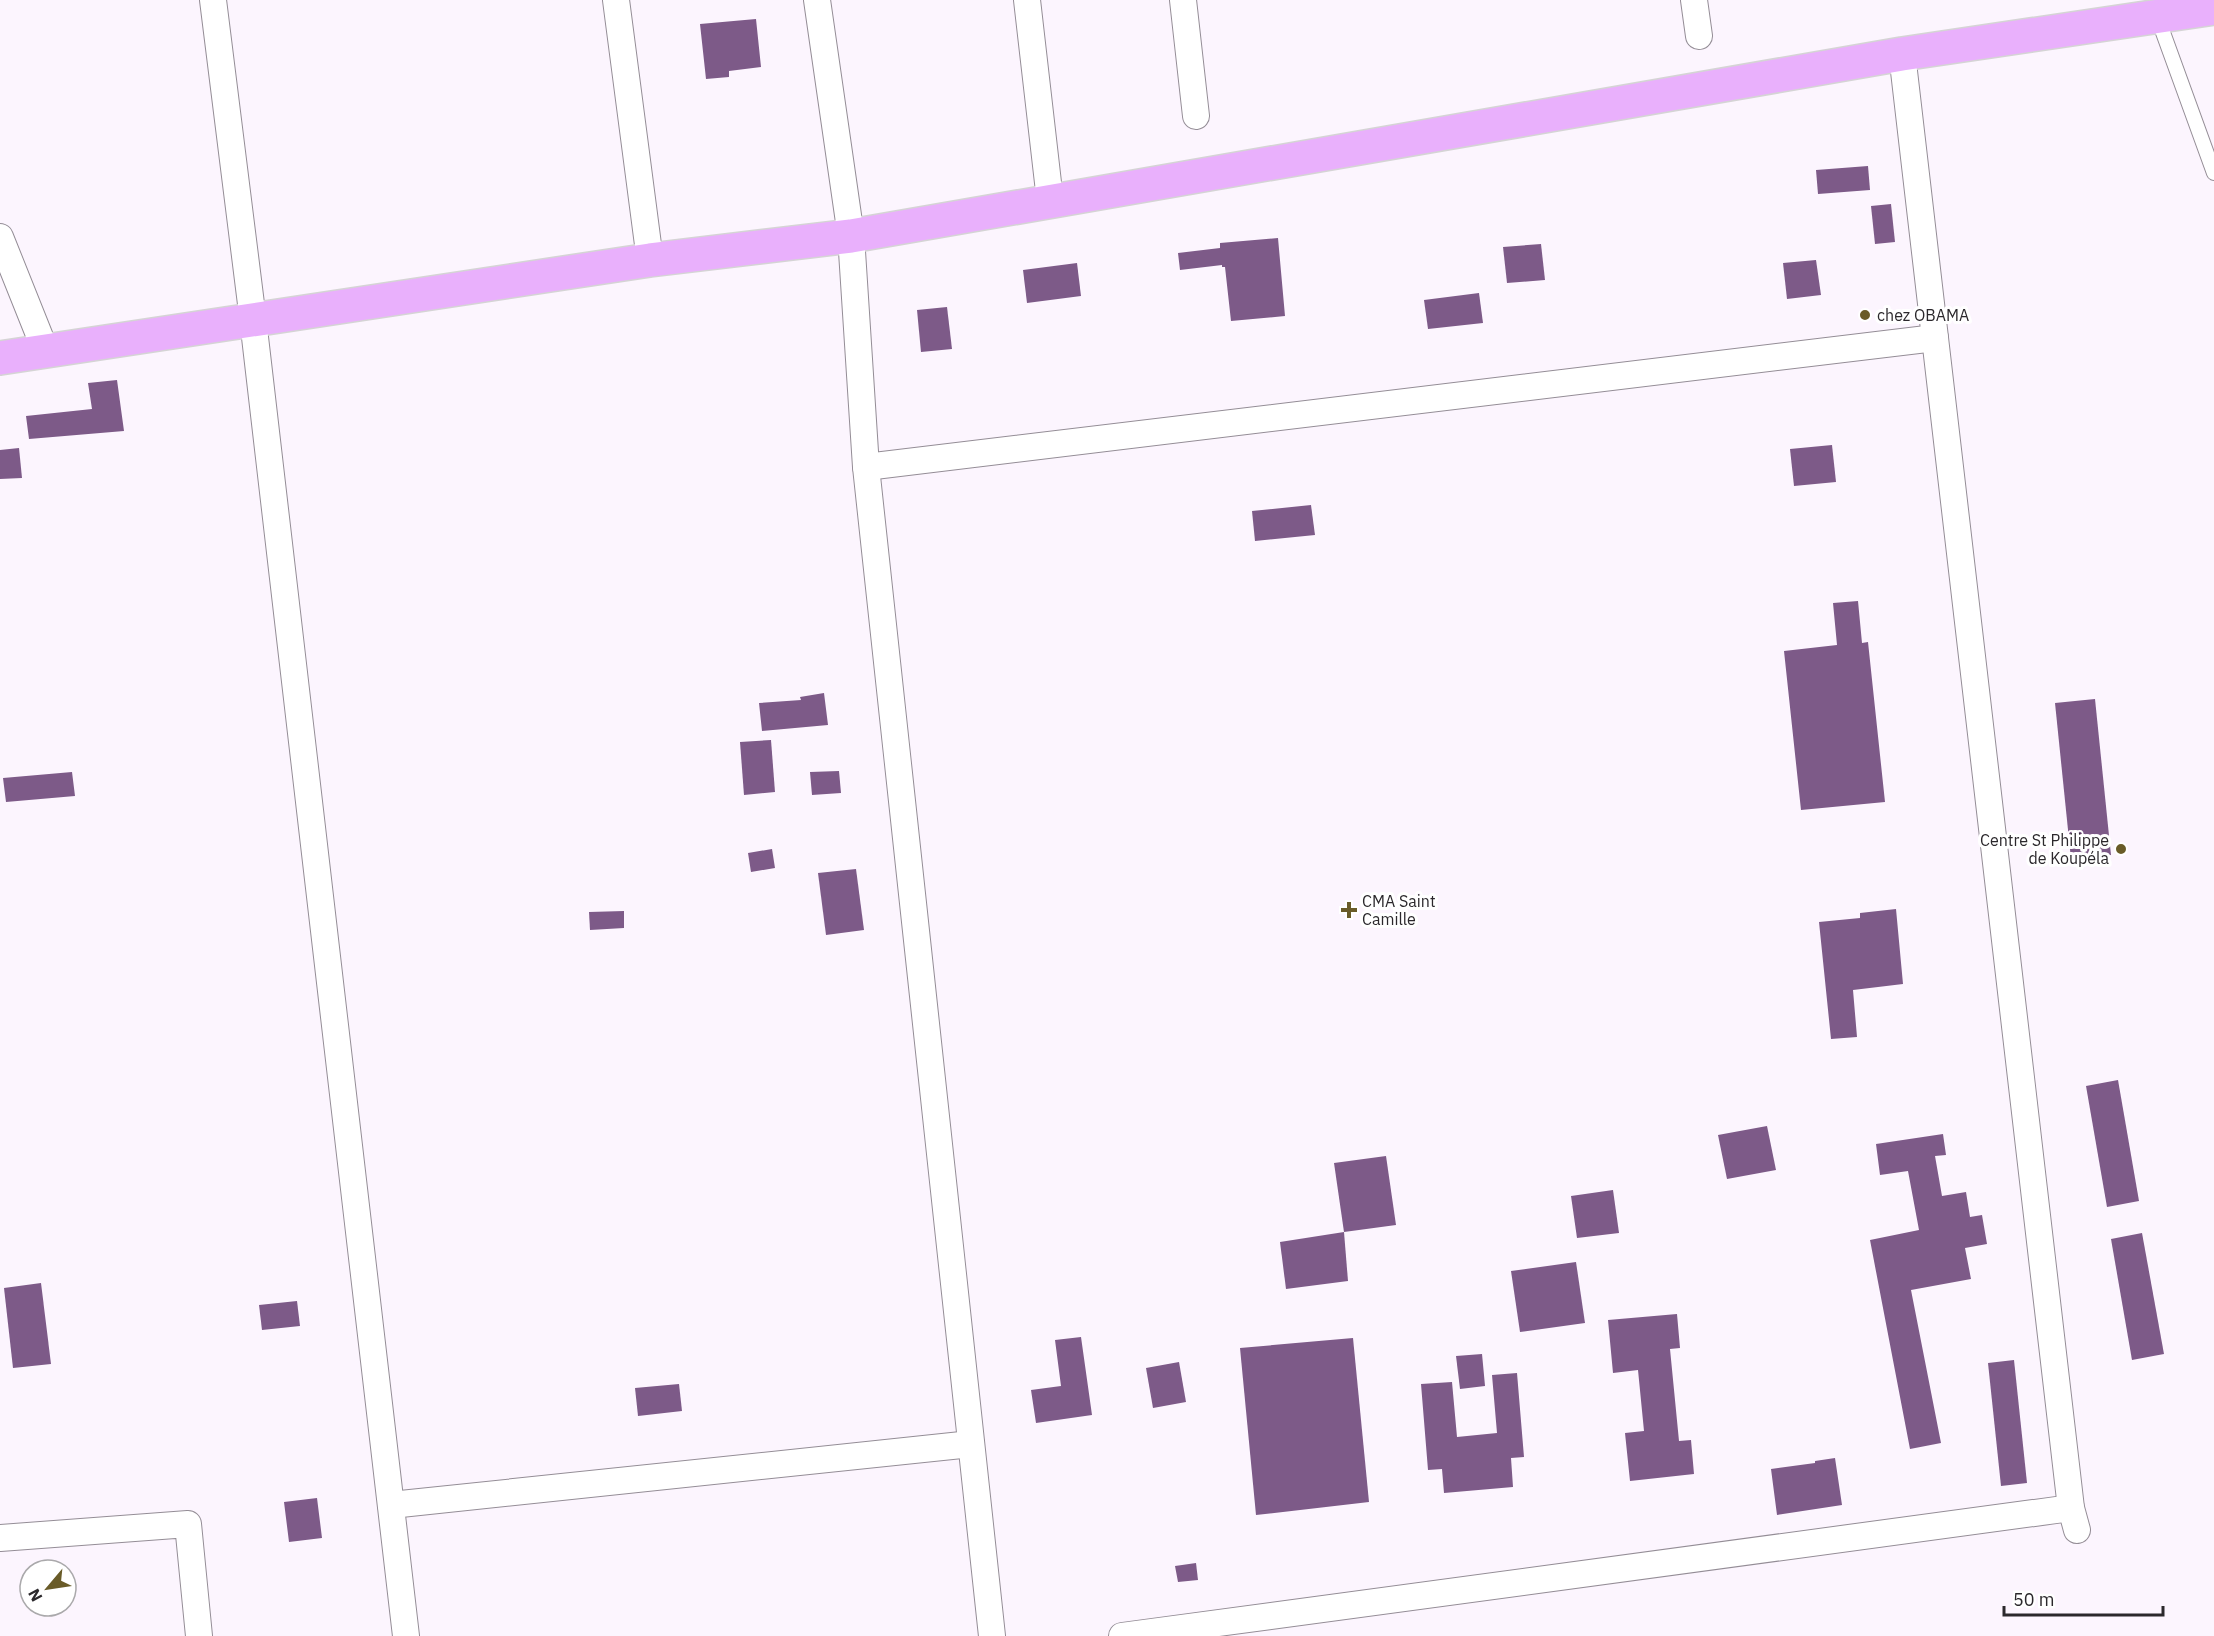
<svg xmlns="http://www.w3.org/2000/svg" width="2214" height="1636" viewBox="0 0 2214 1636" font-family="'IBM Plex Sans',sans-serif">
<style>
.building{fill:#7d5a88}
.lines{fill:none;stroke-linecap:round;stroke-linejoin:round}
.lane-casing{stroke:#948d96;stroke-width:16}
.street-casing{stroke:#948d96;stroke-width:28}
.highway-casing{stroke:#d5d4d5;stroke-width:36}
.lane{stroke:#fff;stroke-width:14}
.street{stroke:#fff;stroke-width:26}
.highway{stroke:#e9b0fc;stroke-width:33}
.poi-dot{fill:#695b28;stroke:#fff;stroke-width:2}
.labels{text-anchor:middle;stroke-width:6;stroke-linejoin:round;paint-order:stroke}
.poi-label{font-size:16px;fill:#2b282c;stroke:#fff;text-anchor:start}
</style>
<rect width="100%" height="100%" fill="#fcf5fe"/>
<g class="building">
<path d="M 756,19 L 761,67 L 729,71 L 729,77 L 706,79 L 700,24 Z"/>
<path d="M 1868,166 L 1870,190 L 1818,194 L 1816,170 Z"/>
<path d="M 1891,204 L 1895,242 L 1875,244 L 1871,206 Z"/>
<path d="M 1278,238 L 1285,316 L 1231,321 L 1225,267 L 1222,267 L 1222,265 L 1180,270 L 1178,253 L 1220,248 L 1220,243 Z"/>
<path d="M 1541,244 L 1545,280 L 1507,283 L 1503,247 Z"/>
<path d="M 1816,260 L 1821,295 L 1787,299 L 1783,263 Z"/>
<path d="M 1077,263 L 1081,296 L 1027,303 L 1023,270 Z"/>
<path d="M 1479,293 L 1483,323 L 1428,329 L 1424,300 Z"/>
<path d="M 947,307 L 952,349 L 921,352 L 917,310 Z"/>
<path d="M 117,380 L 124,431 L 29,439 L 26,416 L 92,409 L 88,383 Z"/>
<path d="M 1832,445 L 1836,482 L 1794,486 L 1790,449 Z"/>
<path d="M 19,448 L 22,478 L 0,479 L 0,450 Z"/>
<path d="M 1311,505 L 1315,535 L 1255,541 L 1252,511 Z"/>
<path d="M 1858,601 L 1862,643 L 1868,642 L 1885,802 L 1801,810 L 1784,651 L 1837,645 L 1833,603 Z"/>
<path d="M 824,693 L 828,725 L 762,731 L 759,703 L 801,700 L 800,697 Z"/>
<path d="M 2095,699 L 2111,855 L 2071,859 L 2055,703 Z"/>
<path d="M 771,740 L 775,792 L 744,795 L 740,742 Z"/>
<path d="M 839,771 L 841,793 L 812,795 L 810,772 Z"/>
<path d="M 72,772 L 75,796 L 6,802 L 3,778 Z"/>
<path d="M 772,849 L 775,868 L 751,872 L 748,853 Z"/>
<path d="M 856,869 L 864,930 L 826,935 L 818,873 Z"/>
<path d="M 1896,909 L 1903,984 L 1853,990 L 1857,1037 L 1831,1039 L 1819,922 L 1860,918 L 1860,913 Z"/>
<path d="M 624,911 L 624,928 L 590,930 L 589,912 Z"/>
<path d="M 2118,1080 L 2139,1201 L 2107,1207 L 2086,1086 Z"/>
<path d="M 1767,1126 L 1776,1170 L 1727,1179 L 1718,1135 Z"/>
<path d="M 1943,1134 L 1946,1155 L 1935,1156 L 1942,1196 L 1966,1192 L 1970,1217 L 1982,1215 L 1987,1244 L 1965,1248 L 1971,1279 L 1911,1290 L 1941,1443 L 1910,1449 L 1870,1240 L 1919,1230 L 1908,1171 L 1880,1175 L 1876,1144 Z"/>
<path d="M 1386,1156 L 1396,1225 L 1344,1232 L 1334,1163 Z"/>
<path d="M 1613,1190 L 1619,1233 L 1577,1238 L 1571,1196 Z"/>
<path d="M 1344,1232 L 1348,1281 L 1286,1289 L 1280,1242 Z"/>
<path d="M 2142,1233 L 2164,1354 L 2132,1360 L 2111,1239 Z"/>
<path d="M 1576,1262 L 1585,1323 L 1520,1332 L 1511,1271 Z"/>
<path d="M 41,1283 L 51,1364 L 13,1368 L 4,1288 Z"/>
<path d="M 297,1301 L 300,1326 L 262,1330 L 259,1305 Z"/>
<path d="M 1677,1314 L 1680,1348 L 1670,1349 L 1679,1441 L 1691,1440 L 1694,1474 L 1630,1481 L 1625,1433 L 1644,1431 L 1638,1370 L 1613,1373 L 1608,1320 Z"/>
<path d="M 1081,1337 L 1092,1415 L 1036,1423 L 1031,1390 L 1061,1386 L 1055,1340 Z"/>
<path d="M 1353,1338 L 1369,1502 L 1256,1515 L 1240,1348 Z"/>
<path d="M 1482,1354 L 1485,1386 L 1460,1389 L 1456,1356 Z"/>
<path d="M 2014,1360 L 2027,1483 L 2001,1486 L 1988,1363 Z"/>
<path d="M 1179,1362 L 1186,1402 L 1153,1408 L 1146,1368 Z"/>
<path d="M 1517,1373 L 1524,1457 L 1511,1458 L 1513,1487 L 1444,1493 L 1442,1469 L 1428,1470 L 1421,1384 L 1452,1382 L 1457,1437 L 1497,1433 L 1492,1375 Z"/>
<path d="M 679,1384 L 682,1411 L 638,1416 L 635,1388 Z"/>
<path d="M 1835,1458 L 1842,1505 L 1777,1515 L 1771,1469 L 1815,1463 L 1815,1461 Z"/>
<path d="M 317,1498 L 322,1538 L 289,1542 L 284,1502 Z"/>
<path d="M 1196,1563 L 1198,1580 L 1178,1582 L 1175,1566 Z"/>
</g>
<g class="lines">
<defs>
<path id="lane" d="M 2157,16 L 2214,173"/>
<g id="street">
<path d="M 213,0 L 253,320 L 406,1636"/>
<path d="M 616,0 L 650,260"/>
<path d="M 817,0 L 851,236 L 866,467 L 992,1636"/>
<path d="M 1027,0 L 1050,200"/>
<path d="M 1183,0 L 1196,116"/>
<path d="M 1694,0 L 1699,36"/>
<path d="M 1902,54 L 2071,1508 L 2077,1530"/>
<path d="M 0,237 L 46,352"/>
<path d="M 866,467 L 1935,338"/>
<path d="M 391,1505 L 971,1444"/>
<path d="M 0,1538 L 188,1524 L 199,1636"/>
<path d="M 1122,1636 L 2071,1508"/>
</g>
<path id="highway" d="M 0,358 L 650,260 L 851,236 L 1902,54 L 2214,8"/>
</defs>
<use href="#lane" class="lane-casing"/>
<use href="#street" class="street-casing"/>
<use href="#highway" class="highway-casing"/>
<use href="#lane" class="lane"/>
<use href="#street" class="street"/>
<use href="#highway" class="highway"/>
</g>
<g class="poi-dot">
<circle cx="1865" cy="315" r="6"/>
<circle cx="2121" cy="849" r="6"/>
<path d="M1346 901h6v6h6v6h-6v6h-6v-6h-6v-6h6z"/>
</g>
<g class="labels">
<g class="poi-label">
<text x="1877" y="321">chez OBAMA</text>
<text x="2109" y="846" text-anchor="end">Centre St Philippe<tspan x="2109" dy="18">de Koupéla</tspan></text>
<text x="1362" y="907">CMA Saint<tspan x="1362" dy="18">Camille</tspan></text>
</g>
</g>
<g transform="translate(48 1588) rotate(241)"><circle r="28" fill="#ffffff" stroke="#aaa9ab" stroke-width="1.5"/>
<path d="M0-4.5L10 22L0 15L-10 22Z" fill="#695b28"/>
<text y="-9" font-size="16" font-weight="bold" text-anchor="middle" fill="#2b282c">N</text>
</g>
<path d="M2004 1606v9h159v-9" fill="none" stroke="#2b282c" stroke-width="3"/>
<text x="2013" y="1606" font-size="18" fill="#2b282c" stroke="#ffffff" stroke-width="4.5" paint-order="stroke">50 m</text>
</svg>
